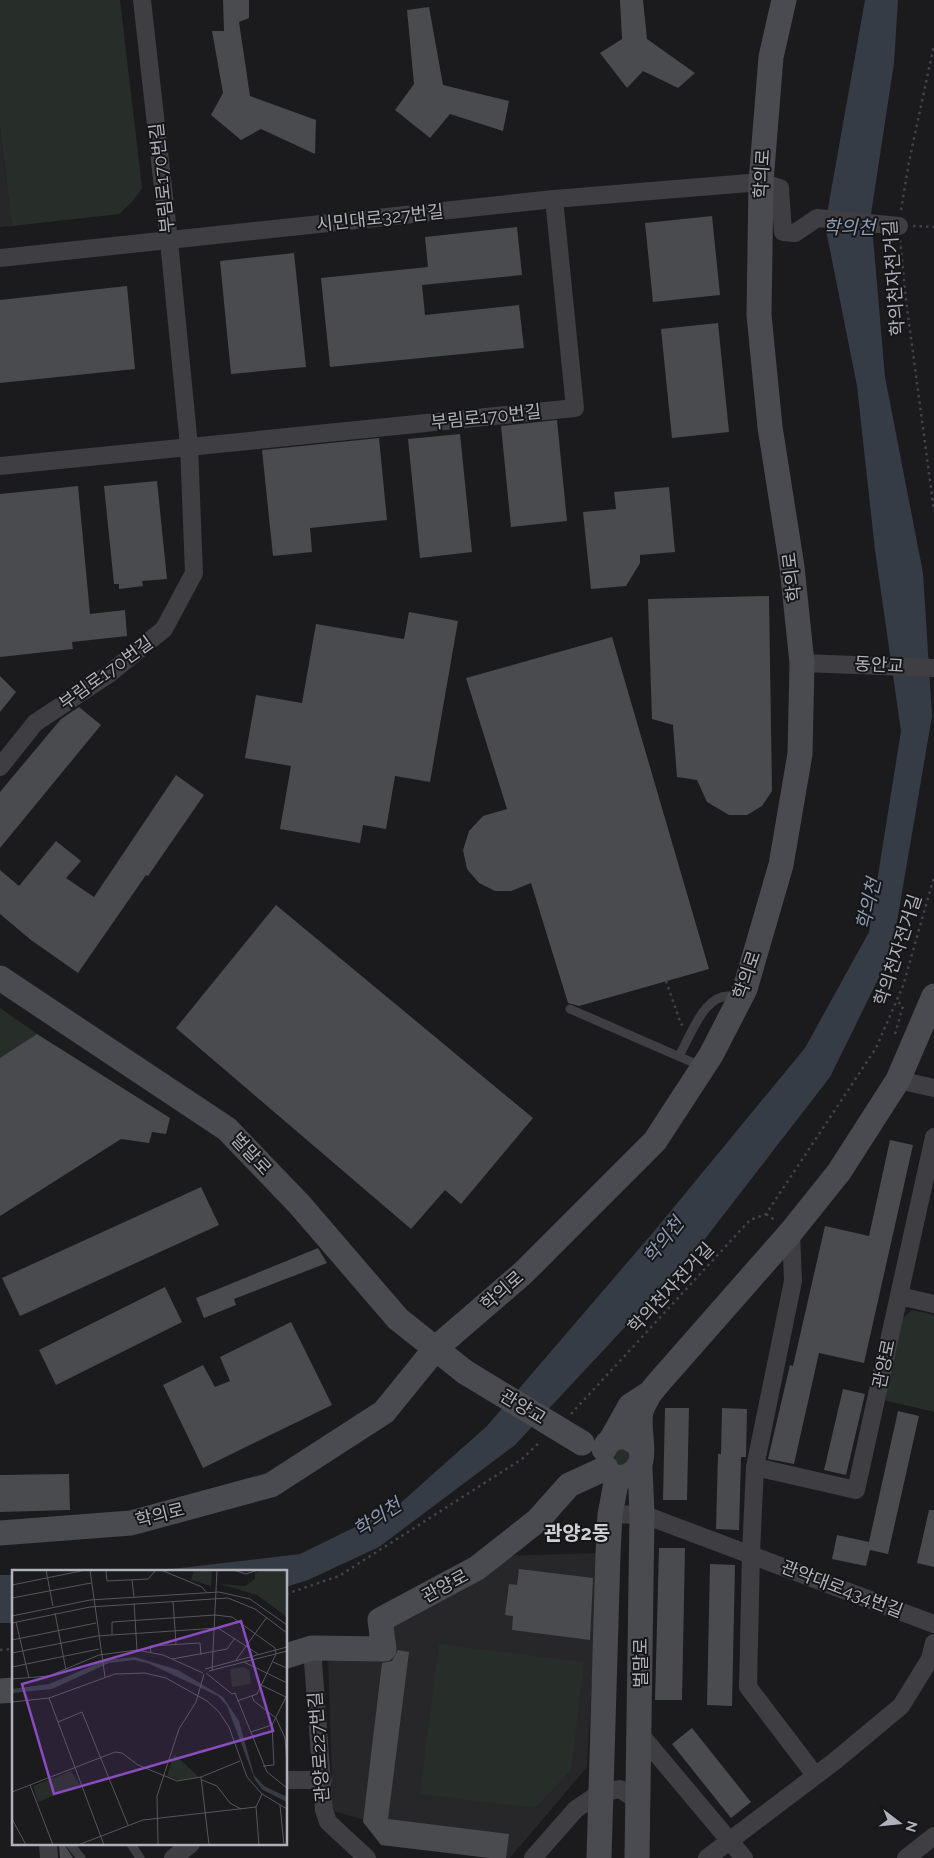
<svg xmlns="http://www.w3.org/2000/svg" width="934" height="1858" viewBox="0 0 934 1858" font-family="Raleway,'Noto Sans KR',sans-serif">
<style>
.built{fill:#27272a}
.green{fill:#272e29}
.water{fill:#363c45}
.building{fill:#4a4b4f}
.lines{fill:none;stroke-linecap:round;stroke-linejoin:round}
.path{stroke:#424348;stroke-width:2.5;stroke-dasharray:2.5 4;stroke-linecap:butt}
.lane{stroke:#3e3e43;stroke-width:9}
.street{stroke:#3e3e43;stroke-width:18}
.secondary{stroke:#4a4b51;stroke-width:25}
.secondary-bridge{stroke:#4a4b51;stroke-width:25}
.labels{text-anchor:middle;stroke-width:4;stroke-linejoin:round;paint-order:stroke}
.street-label{font-size:18px;fill:#afb1bb;stroke:#161618}
.water-label{font-size:19px;font-style:italic;fill:#8a9ab1;stroke:#161618}
.quarter-label{font-size:20px;font-weight:bold;fill:#cfd0d7;stroke:#161618}
.inset-road{fill:none;stroke:#56575c;stroke-width:1}
.view{fill:#884dbe;fill-opacity:0.15;stroke:#884dbe;stroke-width:2.5}
.inset-edge{fill:none;stroke:#afb1bb;stroke-width:2.5}
</style>
<rect width="100%" height="100%" fill="#1b1b1d"/>
<g class="built">
<path d="M 0,127 L 12,226 L 0,227 Z"/>
<path d="M 599,1553 L 587,1767 L 510,1858 L 498,1858 L 333,1811 L 328,1656 L 396,1622 L 501,1556 Z"/>
</g>
<g class="green">
<path d="M 0,0 L 120,0 L 142,188 L 133,201 L 119,214 L 12,226 L 0,127 Z"/>
<path d="M 0,1008 L 37,1034 L 0,1058 Z"/>
<path d="M 912,1310 L 934,1315 L 934,1412 L 884,1400 L 903,1318 Z"/>
<path d="M 620,1446 L 634,1457 L 624,1468 L 613,1463 L 611,1454 Z"/>
<path d="M 439,1644 L 584,1662 L 571,1770 L 535,1808 L 420,1794 Z"/>
</g>
<g class="water">
<path d="M 865,0 L 898,0 L 894,63 L 871,214 L 885,377 L 923,573 L 932,716 L 892,951 L 830,1077 L 694,1253 L 515,1445 L 379,1547 L 308,1580 L 286,1587 L 286,1572 L 146,1572 L 300,1554 L 396,1507 L 487,1426 L 656,1229 L 805,1048 L 869,932 L 901,731 L 875,550 L 857,386 L 825,225 Z"/>
<rect x="0" y="1575" width="14" height="48"/>
</g>
<g class="building">
<path d="M 223,0 L 249,0 L 249,18 L 239,22 L 250,96 L 316,120 L 315,154 L 261,129 L 241,140 L 211,115 L 223,93 L 212,31 L 224,31 Z"/>
<path d="M 620,0 L 643,0 L 647,39 L 695,73 L 678,88 L 643,71 L 627,88 L 600,53 L 622,39 Z"/>
<path d="M 429,7 L 443,85 L 509,101 L 503,131 L 450,114 L 430,138 L 395,110 L 414,84 L 407,10 Z"/>
<path d="M 712,216 L 720,295 L 653,302 L 645,223 Z"/>
<path d="M 517,227 L 522,275 L 422,285 L 425,315 L 519,305 L 524,348 L 330,367 L 321,278 L 428,267 L 425,237 Z"/>
<path d="M 294,253 L 306,367 L 231,374 L 220,261 Z"/>
<path d="M 127,286 L 135,369 L 0,383 L 0,300 Z"/>
<path d="M 718,323 L 729,432 L 672,438 L 661,329 Z"/>
<path d="M 557,420 L 567,521 L 511,527 L 501,426 Z"/>
<path d="M 460,434 L 472,552 L 420,558 L 408,439 Z"/>
<path d="M 379,438 L 387,520 L 310,528 L 312,552 L 273,556 L 262,450 Z"/>
<path d="M 157,481 L 167,579 L 142,581 L 143,586 L 119,589 L 119,584 L 114,584 L 104,486 Z"/>
<path d="M 78,486 L 90,614 L 125,610 L 127,636 L 72,642 L 73,649 L 0,657 L 0,494 Z"/>
<path d="M 669,487 L 675,552 L 640,555 L 640,563 L 626,586 L 591,589 L 583,512 L 616,509 L 614,492 Z"/>
<path d="M 769,596 L 772,791 L 762,806 L 747,815 L 729,815 L 707,802 L 697,780 L 677,777 L 673,725 L 652,719 L 648,599 Z"/>
<path d="M 409,612 L 458,621 L 430,782 L 395,776 L 386,829 L 363,825 L 360,843 L 280,829 L 291,766 L 245,758 L 256,695 L 302,703 L 316,624 L 404,639 Z"/>
<path d="M 612,637 L 709,969 L 579,1006 L 568,1003 L 531,883 L 511,891 L 495,891 L 479,883 L 467,869 L 463,850 L 469,831 L 483,816 L 507,809 L 466,678 Z"/>
<path d="M 0,676 L 16,692 L 0,712 Z"/>
<path d="M 79,707 L 101,725 L 0,848 L 0,792 L 61,719 Z"/>
<path d="M 176,775 L 204,795 L 148,876 L 146,875 L 78,973 L 31,940 L 0,914 L 0,870 L 19,886 L 56,841 L 81,861 L 66,878 L 94,897 Z"/>
<path d="M 276,905 L 533,1118 L 461,1204 L 445,1190 L 411,1229 L 176,1028 Z"/>
<path d="M 37,1034 L 170,1118 L 166,1134 L 152,1132 L 149,1143 L 121,1139 L 0,1216 L 0,1058 Z"/>
<path d="M 890,1140 L 913,1145 L 864,1363 L 819,1353 L 794,1464 L 768,1459 L 790,1365 L 793,1366 L 825,1226 L 869,1236 Z"/>
<path d="M 201,1187 L 219,1225 L 20,1316 L 2,1278 Z"/>
<path d="M 318,1248 L 327,1263 L 234,1299 L 236,1305 L 204,1318 L 196,1298 Z"/>
<path d="M 165,1287 L 182,1322 L 56,1385 L 39,1350 Z"/>
<path d="M 291,1322 L 332,1405 L 203,1468 L 163,1385 L 203,1365 L 215,1387 L 230,1381 L 220,1357 Z"/>
<path d="M 843,1389 L 865,1394 L 846,1475 L 824,1470 Z"/>
<path d="M 665,1408 L 689,1408 L 687,1500 L 663,1500 Z"/>
<path d="M 722,1408 L 747,1409 L 746,1457 L 741,1457 L 739,1530 L 716,1529 L 718,1454 L 721,1454 Z"/>
<path d="M 898,1411 L 919,1416 L 888,1554 L 870,1550 L 866,1566 L 832,1559 L 837,1535 L 869,1542 Z"/>
<path d="M 69,1474 L 70,1510 L 0,1512 L 0,1475 Z"/>
<path d="M 929,1510 L 934,1510 L 934,1567 L 917,1563 Z"/>
<path d="M 659,1548 L 685,1548 L 682,1700 L 655,1700 Z"/>
<path d="M 710,1564 L 735,1565 L 732,1706 L 707,1705 Z"/>
<path d="M 519,1569 L 593,1578 L 590,1640 L 512,1630 L 513,1616 L 505,1615 L 509,1584 L 517,1585 Z"/>
<path d="M 398,1650 L 409,1652 L 388,1819 L 509,1834 L 506,1858 L 489,1858 L 381,1845 L 363,1822 L 382,1663 L 392,1661 Z"/>
<path d="M 692,1728 L 751,1802 L 731,1818 L 672,1744 Z"/>
<path d="M 59,1844 L 64,1844 L 73,1858 L 60,1858 Z"/>
</g>
<g class="lines">
<g class="path">
<path d="M 901,210 L 909,162 L 934,45"/>
<path d="M 913,226 L 934,227"/>
<path d="M 900,240 L 906,300 L 934,511"/>
<path d="M 666,981 L 681,1024 L 683,1025"/>
<path d="M 895,1034 L 903,1006 L 897,1001"/>
<path d="M 766,1214 L 776,1221"/>
<path d="M 571,1414 L 750,1220 L 766,1214 L 876,1048 L 903,986 L 934,877"/>
<path d="M 286,1594 L 339,1576 L 522,1459 L 541,1441"/>
<path d="M 0,1650 L 14,1649"/>
</g>
<g class="lane">
<path d="M 570,1009 L 703,1067"/>
<path d="M 679,1056 C 691,1035 707,986 737,998"/>
<path d="M 70,1844 L 81,1858"/>
<path d="M 131,1844 L 140,1858"/>
</g>
<g class="street">
<path d="M 0,258 L 554,199 L 761,182 L 780,188 L 783,232 L 795,233 L 817,218 L 899,226"/>
<path d="M 0,466 L 575,408 L 554,199"/>
<path d="M 802,663 L 934,668"/>
<path d="M 0,767 L 35,723 L 109,674 L 164,629 L 194,573 L 189,446 L 169,241 L 142,0"/>
<path d="M 898,1080 L 934,1088"/>
<path d="M 791,1232 L 793,1281 L 755,1467 L 751,1554 L 748,1687 L 815,1775"/>
<path d="M 899,1296 L 934,1304"/>
<path d="M 755,1467 L 856,1490 L 934,1137"/>
<path d="M 610,1515 L 642,1514 L 934,1624"/>
<path d="M 312,1648 L 324,1810 L 328,1822 L 367,1858"/>
<path d="M 640,1734 L 744,1858"/>
<path d="M 286,1780 L 323,1780"/>
<path d="M 48,1844 L 49,1858"/>
<path d="M 173,1858 L 191,1844"/>
<path d="M 533,1858 L 576,1809 L 600,1793 L 620,1789 L 638,1801"/>
<path d="M 707,1858 L 835,1761 L 901,1706 L 930,1659 L 934,1643"/>
<path d="M 906,1858 L 934,1836"/>
</g>
<g class="secondary">
<path d="M 0,978 L 227,1129 L 299,1204 L 398,1319 L 465,1372"/>
<path d="M 611,1440 L 630,1406 L 650,1393 L 660,1381 L 791,1232 L 839,1172 L 898,1080 L 934,996"/>
<path d="M 604,1449 C 612,1432 630,1435 640,1447"/>
<path d="M 627,1476 C 653,1467 636,1433 641,1411 C 643,1405 647,1399 650,1393"/>
<path d="M 0,1533 L 131,1523 L 271,1485 L 384,1412 L 436,1348 L 523,1273 L 655,1141 L 711,1055 L 745,989 L 781,865 L 800,754 L 802,663 L 792,567 L 770,427 L 759,315 L 761,182 L 771,57 L 784,0"/>
<path d="M 286,1656 L 312,1648 L 384,1649 L 380,1620 L 477,1568 L 538,1520 L 569,1485 L 606,1468"/>
<path d="M 0,1691 L 14,1690"/>
<path d="M 599,1858 L 608,1554 L 610,1515 L 617,1477"/>
<path d="M 637,1858 L 642,1514 L 640,1468"/>
</g>
<path class="secondary-bridge" d="M 465,1372 L 582,1443"/>
</g>
<g class="labels">
<g class="street-label">
<text transform="translate(762 174) rotate(-87)" y="6">학의로</text>
<text transform="translate(162 178) rotate(-96)" y="6">부림로170번길</text>
<text transform="translate(380 218) rotate(-6)" y="6">시민대로327번길</text>
<text transform="translate(894 278) rotate(-94)" y="6">학의천자전거길</text>
<text transform="translate(486 417) rotate(-6)" y="6">부림로170번길</text>
<text transform="translate(792 577) rotate(-97)" y="6">학의로</text>
<text transform="translate(879 665) rotate(3)" y="6">동안교</text>
<text transform="translate(106 673) rotate(-36)" y="6">부림로170번길</text>
<text transform="translate(898 950) rotate(-72)" y="6">학의천자전거길</text>
<text transform="translate(747 975) rotate(-71)" y="6">학의로</text>
<text transform="translate(251 1154) rotate(47)" y="6">벌말로</text>
<text transform="translate(671 1288) rotate(-47)" y="6">학의천자전거길</text>
<text transform="translate(502 1291) rotate(-41)" y="6">학의로</text>
<text transform="translate(884 1364) rotate(-78)" y="6">관양로</text>
<text transform="translate(523 1407) rotate(31)" y="6">관양교</text>
<text transform="translate(160 1515) rotate(-14)" y="6">학의로</text>
<text transform="translate(445 1586) rotate(-28)" y="6">관양로</text>
<text transform="translate(842 1589) rotate(21)" y="6">관악대로434번길</text>
<text transform="translate(641 1663) rotate(-90)" y="6">벌말로</text>
<text transform="translate(319 1747) rotate(-94)" y="6">관양로227번길</text>
</g>
<g class="water-label">
<text x="849" y="234">학의천</text>
<text transform="translate(868 904) rotate(-77)" y="7">학의천</text>
<text transform="translate(663 1240) rotate(-52)" y="7">학의천</text>
<text transform="translate(377 1517) rotate(-33)" y="7">학의천</text>
</g>
<g class="quarter-label">
<text x="577" y="1540">관양2동</text>
</g>
</g>
<g transform="translate(12 1570)">
<rect width="275" height="275" fill="#1b1b1d"/>
<path d="M 182,0 L 200,0 L 199,16 L 179,10 ZM 251,0 L 275,0 L 275,47 L 245,25 L 208,14 L 233,16 L 243,9 L 243,3 ZM 231,97 L 237,100 L 239,114 L 220,117 L 218,99 ZM 162,184 L 187,207 L 167,210 L 155,206 ZM 59,201 L 68,215 L 26,232 L 21,216 Z" fill="#272e29"/>
<path d="M 123,87 L 166,100 L 211,127 L 227,151 L 242,205 L 252,216 L 275,227 L 275,232 L 251,220 L 243,210 L 215,136 L 206,126 L 138,94 L 122,90 L 97,93 L 40,119 L 0,123 L 0,119 L 37,114 L 94,90 Z" fill="#363c45"/>
<path class="inset-road" d="M 34,0 L 41,36M 78,0 L 93,107M 94,0 L 95,11 L 136,9 L 144,0M 149,0 L 190,17 L 195,23M 221,0 L 234,4 L 246,0M 120,10 L 122,27M 0,15 L 74,0M 0,28 L 79,13M 161,31 L 164,74M 122,33 L 125,80M 43,43 L 54,100M 0,46 L 78,30 L 207,22 L 238,29 L 275,55M 4,52 L 17,108M 0,53 L 78,37 L 216,28 L 243,39 L 275,63M 100,65 L 100,52 L 203,45 L 220,47 L 263,78 L 264,84 L 245,124 L 225,131M 0,70 L 84,53M 139,82 L 138,76 L 188,73 L 189,85M 0,83 L 85,66 L 206,58 L 246,84M 160,89 L 215,79 L 223,68M 224,90 L 255,47M 232,92 L 275,113M 261,92 L 275,98M 0,97 L 87,79M 193,99 L 275,77M 197,101 L 275,81M 200,101 L 205,0M 194,103 L 220,124 L 223,123 L 255,202 L 275,218M 0,109 L 37,106 L 87,85 L 125,80 L 151,85 L 191,103M 249,115 L 274,127M 240,126 L 242,131 L 264,148 L 273,168 L 275,193M 37,128 L 92,275M 0,132 L 37,128 L 103,104 L 133,103 L 154,108 L 195,131 L 207,142 L 217,157 L 235,207 L 250,224 L 275,239M 46,152 L 70,142 L 116,255M 239,162 L 260,155 L 275,125M 251,196 L 262,195 L 260,155M 189,207 L 197,275M 190,210 L 205,216 L 218,233 L 229,239M 18,215 L 41,275M 0,222 L 103,182 L 110,183 L 126,195 L 165,211 L 189,207 L 228,191M 268,235 L 272,275M 0,249 L 14,275M 66,275 L 131,250 L 244,237M 146,275 L 145,226 L 167,159 L 184,132 L 192,104M 247,275 L 244,237 L 250,224"/>
<path class="view" d="M 229,51 L 261,161 L 42,224 L 10,114 Z"/>
<rect width="275" height="275" class="inset-edge"/>
</g>
<g transform="translate(899 1823) rotate(106)" stroke="#161618" stroke-width="4" paint-order="stroke">
<path d="M0-4L9 19L0 12L-9 19Z" fill="#afb1bb"/>
<text y="-8" font-size="14" font-weight="bold" text-anchor="middle" fill="#afb1bb">N</text>
</g>
</svg>
